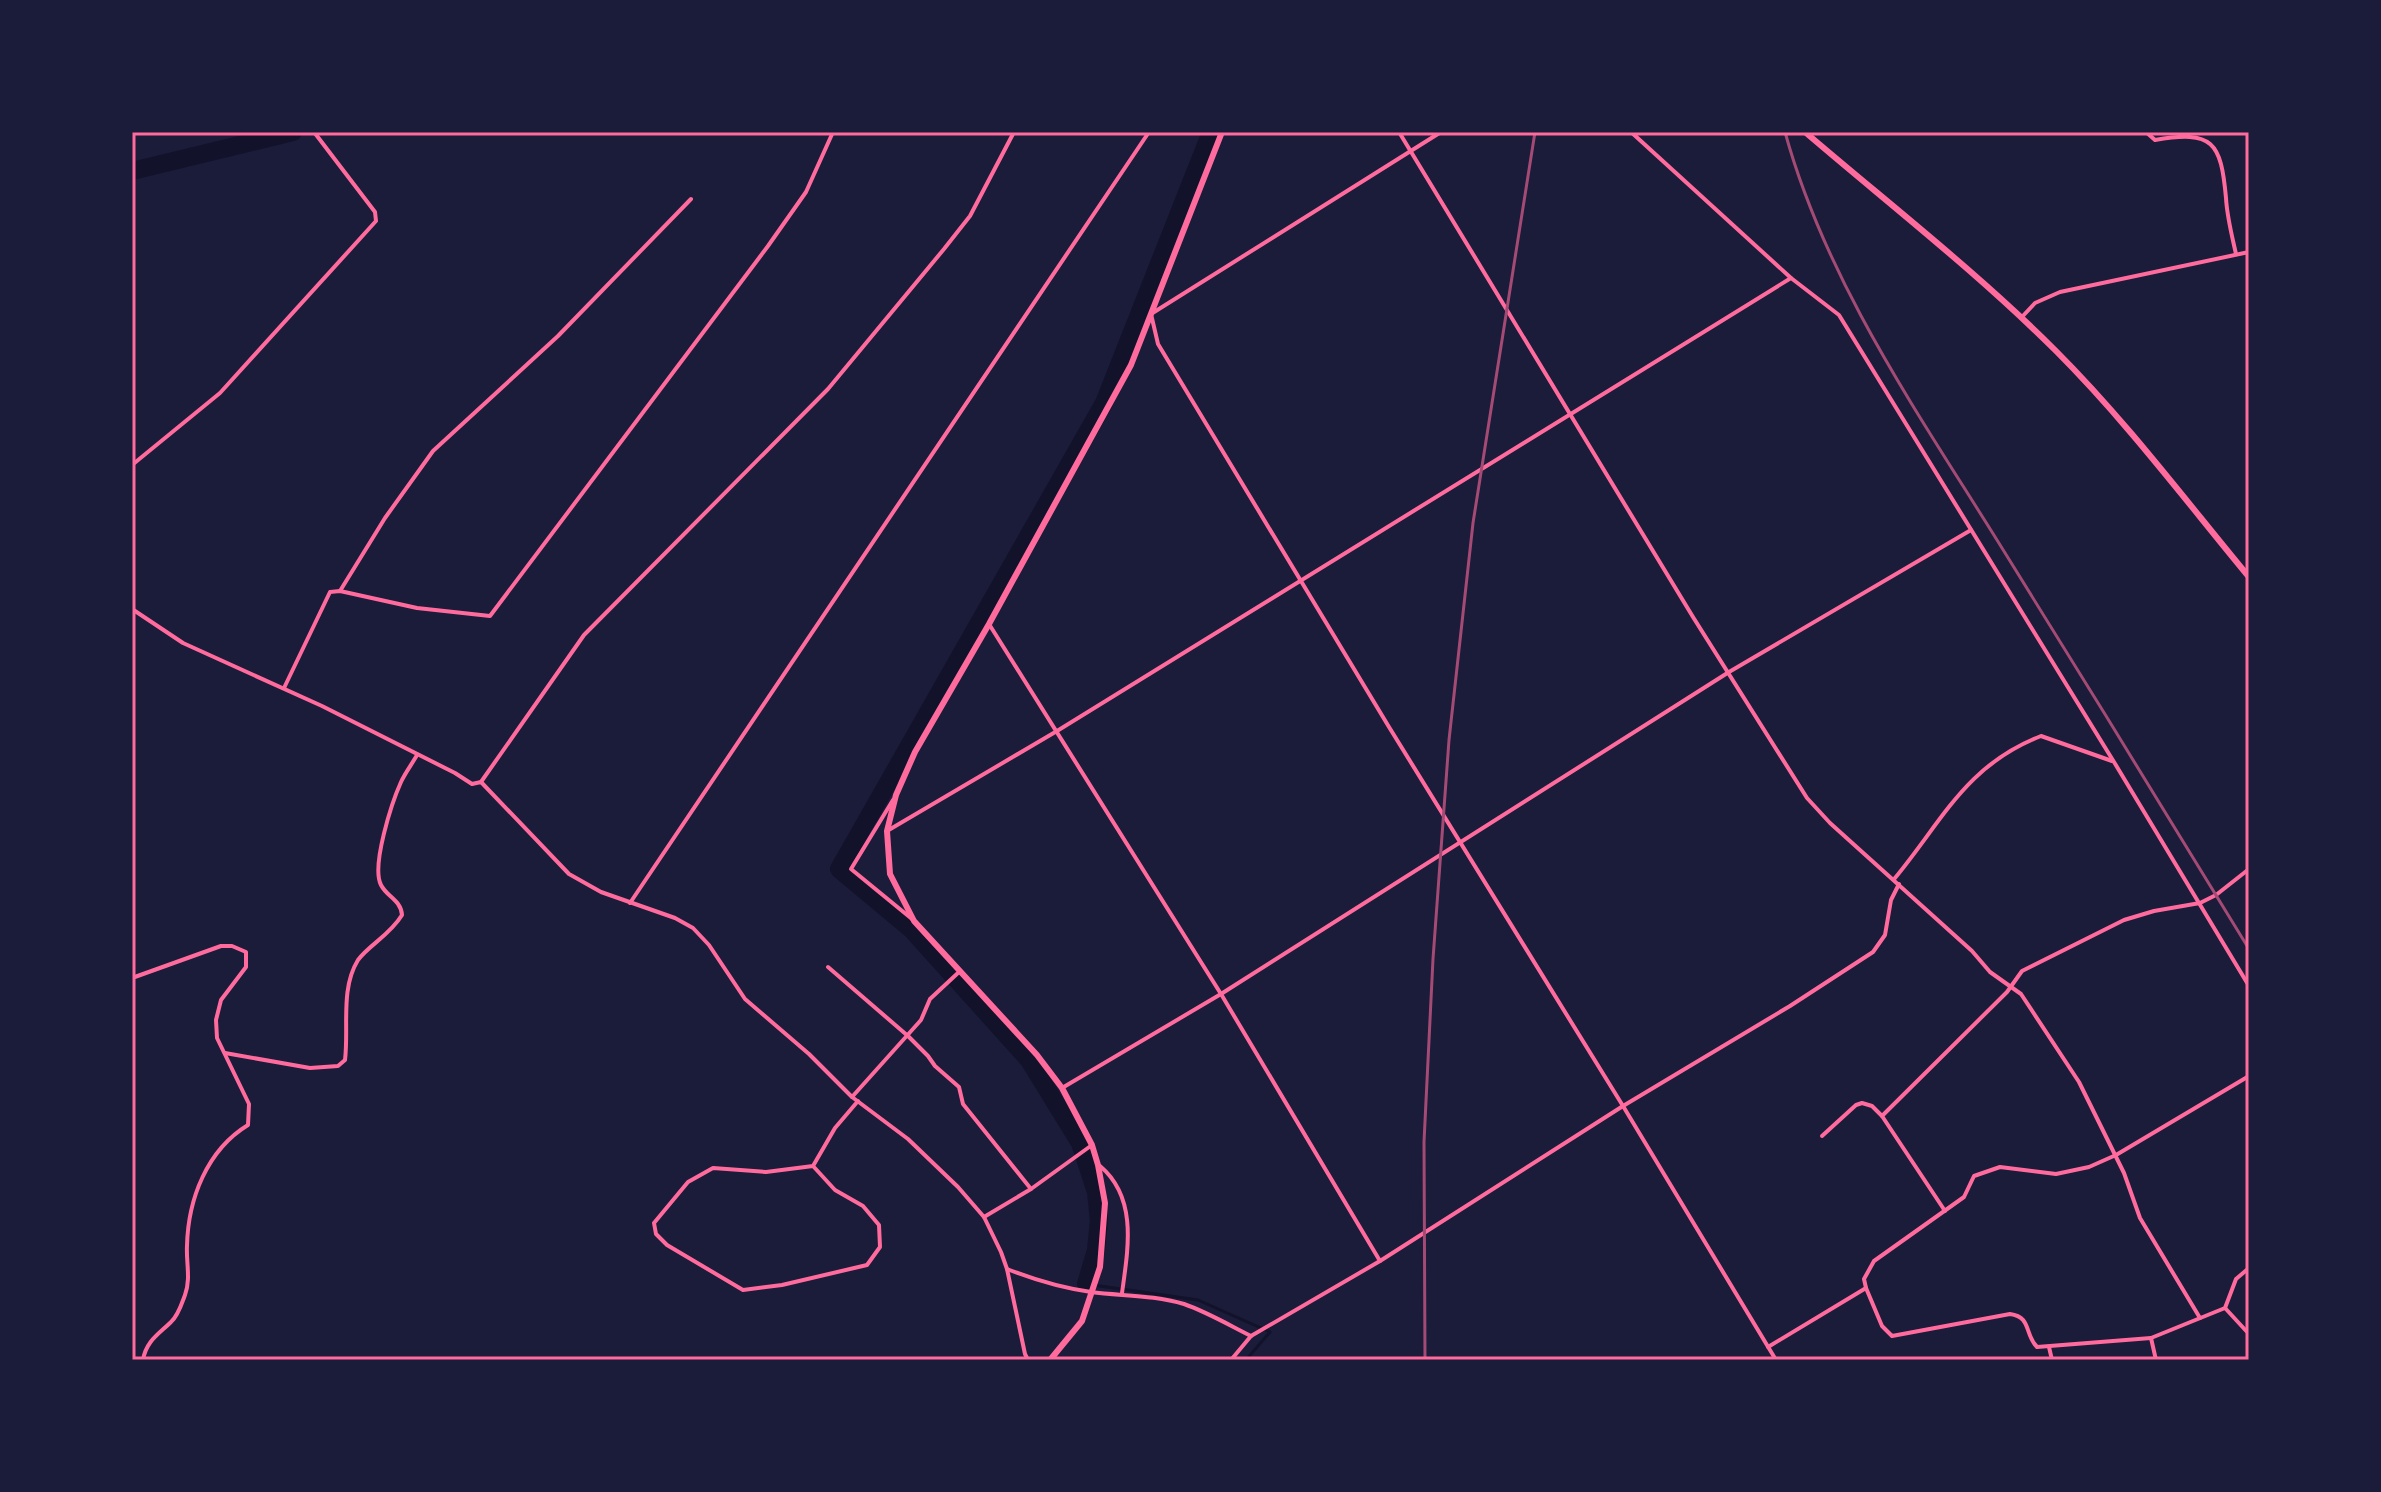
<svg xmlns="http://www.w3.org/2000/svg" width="2381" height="1492" viewBox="0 0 2381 1492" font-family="Arial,sans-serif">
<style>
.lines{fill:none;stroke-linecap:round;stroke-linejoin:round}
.stream{stroke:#12122b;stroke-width:3}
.river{stroke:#12122b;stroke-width:18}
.minor{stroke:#ff6b9d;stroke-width:4}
.tertiary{stroke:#ff6b9d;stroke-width:6}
.secondary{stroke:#ff6b9d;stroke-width:6}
.rail{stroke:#a44b75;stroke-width:3}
.neatline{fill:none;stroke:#ff6b9d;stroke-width:3}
</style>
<rect width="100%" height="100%" fill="#1b1b3a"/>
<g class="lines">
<path class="stream" d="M 1086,1284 L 1198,1300 L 1270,1332 L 1246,1360"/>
<g class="river">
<path d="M 132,171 L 293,132"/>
<path d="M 1086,1284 L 1096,1250 L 1099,1221 L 1096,1192 L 1080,1143 L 1029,1060 L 911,929 L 839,869 L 1104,403 L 1211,132"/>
</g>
<g class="minor">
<path d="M 1399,132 L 1693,617 L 1807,798 L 1830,823 L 1972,951 L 1990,972 L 2021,994 L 2079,1082 L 2124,1173 L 2140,1218 L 2200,1318"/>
<path d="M 1441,132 L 1151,314 L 1158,344 L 1389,727 L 1623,1106 L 1776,1360"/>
<path d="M 1631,132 L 1791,278 L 1839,315 L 2114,762 L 2249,986"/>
<path d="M 2146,132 L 2155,140 C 2213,130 2221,142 2226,198 C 2227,217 2232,236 2236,254"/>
<path d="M 2021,318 L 2035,303 L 2060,292 L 2249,252"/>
<path d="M 132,465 L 220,393 L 376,221 L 375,212 L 314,132"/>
<path d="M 340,591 L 385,518 L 433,451 L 558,336 L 691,199"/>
<path d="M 132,609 L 183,643 L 322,706 L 455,773 L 472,784 L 481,782 L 569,874 L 601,892 L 675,918 L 693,928 L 709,945 L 745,999 L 809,1054 L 852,1097 L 908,1139 L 958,1187 L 984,1217 L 1001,1252 L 1007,1269 L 1025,1354 L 1028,1360"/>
<path d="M 989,624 L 1221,994 L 1380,1261"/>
<path d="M 284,688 L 330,592 L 340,591 L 417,608 L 490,616 L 768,246 L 806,192 L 833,132"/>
<path d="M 481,782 L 584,635 L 828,389 L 944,249 L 970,216 L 1014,132"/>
<path d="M 893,800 L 851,869 L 912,919"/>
<path d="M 887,831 L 1057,731 L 1791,278"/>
<path d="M 1895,878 C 1943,820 1966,765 2041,736 L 2112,761"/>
<path d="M 630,903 L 1149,132"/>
<path d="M 828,967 L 908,1036 L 928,1056 L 935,1066 L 959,1087 L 963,1104 L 1031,1189"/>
<path d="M 132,978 L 221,946 L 232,946 L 246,952 L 246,967 L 221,1000 L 216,1020 L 217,1038 L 249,1104 L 248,1125 C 207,1150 188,1199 187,1246 C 186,1262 191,1279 185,1295 C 182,1303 178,1316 171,1322 C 159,1334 146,1341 143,1360"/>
<path d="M 225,1053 L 310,1068 L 338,1066 L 345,1060 C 349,1028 340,989 358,960 C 369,945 390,935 402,915 C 401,900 387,897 381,885 C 371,866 392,802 401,782 C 405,773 412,764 417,755"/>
<path d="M 1062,1088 L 1221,994 L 1729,672 L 1971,530"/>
<path d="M 852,1097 L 921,1020 L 930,999 L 959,972"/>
<path d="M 1882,1116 L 2007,992 L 2022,971 L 2124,920 L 2154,911 L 2200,903 L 2216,895 L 2249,869"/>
<path d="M 1822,1136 L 1856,1105 L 1862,1103 L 1872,1106 L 1882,1116 L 1945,1211"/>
<path d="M 813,1166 L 766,1172 L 713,1168 L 688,1182 L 654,1223 L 656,1234 L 667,1245 L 743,1290 L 782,1285 L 867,1265 L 880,1247 L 879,1225 L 863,1206 L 835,1190 L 813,1166 L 835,1128 L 858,1101"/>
<path d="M 1100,1166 C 1138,1198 1128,1249 1122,1293"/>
<path d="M 984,1217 L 1031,1189 L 1092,1145"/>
<path d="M 1007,1269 C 1035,1280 1062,1288 1091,1292 C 1122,1296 1154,1295 1184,1304 C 1207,1312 1229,1325 1251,1336"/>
<path d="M 1866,1288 L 1864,1279 L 1874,1261 L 1964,1197 L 1974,1176 L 2000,1167 L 2056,1174 L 2089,1167 L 2116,1155 L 2249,1076"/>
<path d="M 2225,1308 L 2249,1334"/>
<path d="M 2151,1338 L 2156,1360"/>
<path d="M 1768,1347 L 1866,1288 L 1882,1326 L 1892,1336 L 2010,1314 C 2032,1317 2024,1334 2037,1347 L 2151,1338 L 2225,1308 L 2236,1279 L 2249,1268"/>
<path d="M 2049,1347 L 2052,1360"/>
<path d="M 1231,1360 L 1251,1336 L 1380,1261 L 1623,1106 L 1790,1006 L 1873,952 L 1885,935 L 1891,900 L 1899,884"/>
</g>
<path class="tertiary" d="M 1050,1360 L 1082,1321 L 1100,1267 L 1105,1203 L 1098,1165 L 1092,1145 L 1062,1088 L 1037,1055 L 914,921 L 890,874 L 887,831 L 896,795 L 915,752 L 989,624 L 1131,365 L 1222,132"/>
<path class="secondary" d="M 1805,132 C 1889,204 1978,273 2056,351 C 2126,421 2186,501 2249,577"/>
<g class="rail">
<path d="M 1785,132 C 1826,281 1916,410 1997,540 C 2082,676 2165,812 2249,949"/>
<path d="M 1425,1360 L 1424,1142 L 1433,959 L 1449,740 L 1473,523 L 1535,132"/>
</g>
</g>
<rect width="2381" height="1492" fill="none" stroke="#1b1b3a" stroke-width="268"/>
<rect x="134" y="134" width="2113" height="1224" class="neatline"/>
</svg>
